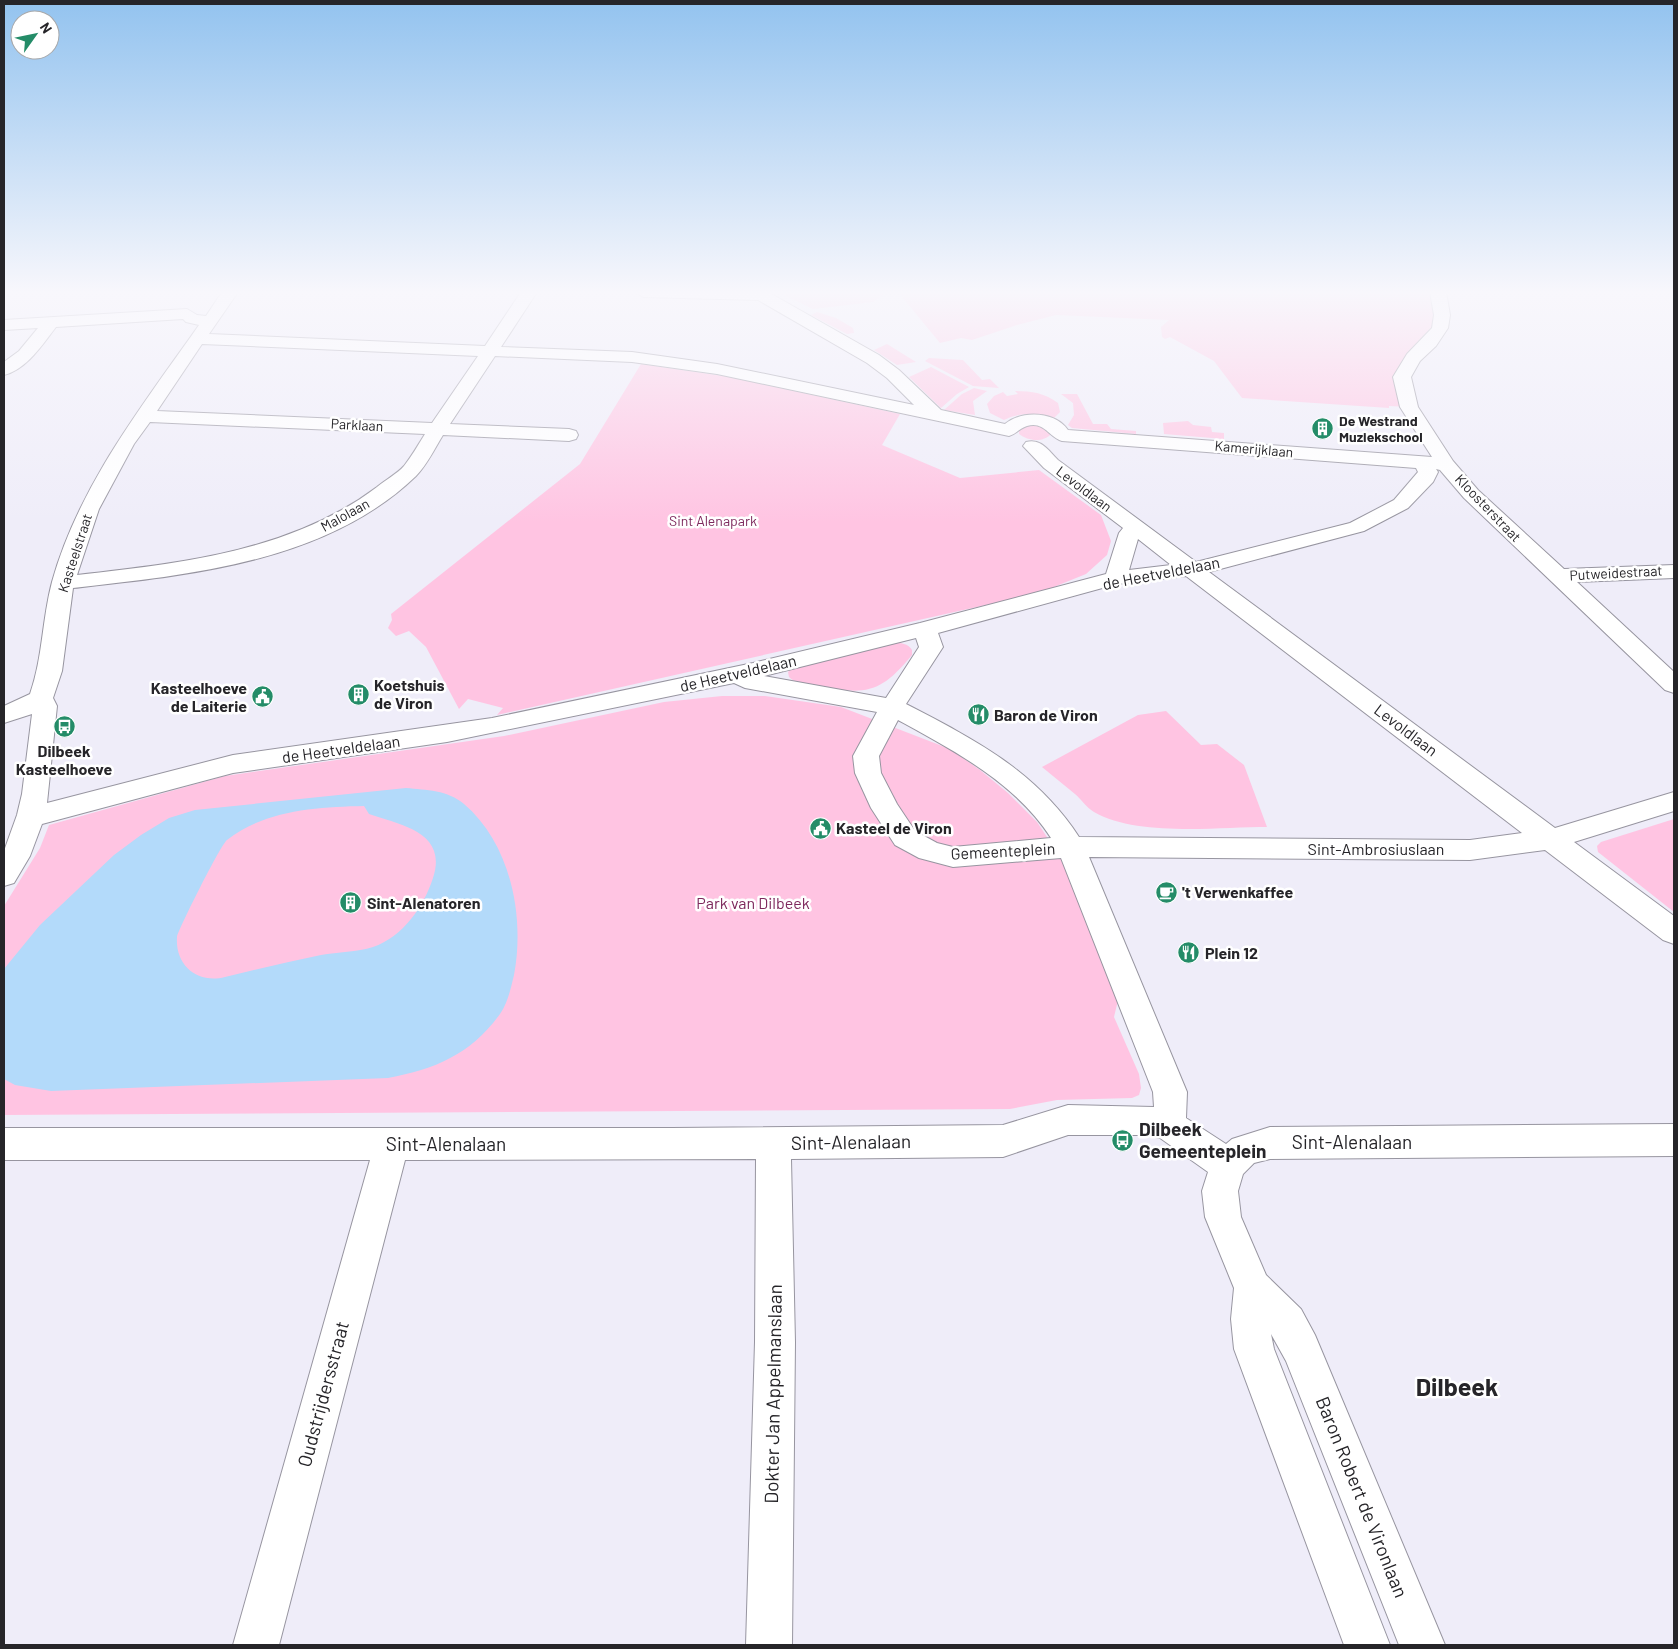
<svg xmlns="http://www.w3.org/2000/svg" width="1678" height="1649" viewBox="0 0 1678 1649" font-family="Barlow,sans-serif">
<style>
.green{fill:#ffc4e2}
.water{fill:#b3dafa;fill-rule:evenodd}
.lines{fill:none;stroke-linecap:round;stroke-linejoin:round}
.minor-casing{stroke:#9795a0;stroke-width:2}
.minor{fill:#fff;fill-rule:evenodd}
.labels{text-anchor:middle;stroke-width:5;stroke-linejoin:round;paint-order:stroke}
.far-poi-label{font-size:14px;font-weight:bold;fill:#262529;stroke:#fff;text-anchor:start}
.far-street-label{font-size:14px;fill:#262529;stroke:#fff}
.far-park-label{font-size:14px;fill:#7e295d;stroke:#fff}
.street-label{font-size:16px;fill:#262529;stroke:#fff}
.poi-label{font-size:16px;font-weight:bold;fill:#262529;stroke:#fff;text-anchor:start}
.park-label{font-size:16px;fill:#7e295d;stroke:#fff}
.near-poi-label{font-size:19px;font-weight:bold;fill:#262529;stroke:#fff;text-anchor:start}
.near-street-label{font-size:19px;fill:#262529;stroke:#fff}
.near-district-label{font-size:25px;font-weight:bold;fill:#262529;stroke:#fff}
</style>
<rect width="100%" height="100%" fill="#efedf9"/>
<g class="green">
<path d="M 791,292 L 888,292 L 873,302 L 813,309 L 784,295 Z"/>
<path d="M 898,292 L 1437,292 L 1442,315 L 1402,377 L 1409,407 L 1389,406 L 1389,408 L 1242,398 L 1214,361 L 1170,337 L 1165,339 L 1162,337 L 1161,327 L 1169,320 L 1056,315 L 1017,325 L 972,340 L 961,338 L 940,343 Z"/>
<path d="M 817,312 L 836,318 L 853,328 L 854,333 L 847,334 L 811,315 Z"/>
<path d="M 887,344 L 916,362 L 897,365 L 874,350 Z"/>
<path d="M 929,358 L 963,360 L 982,380 L 990,379 L 999,388 L 973,386 L 925,361 Z"/>
<path d="M 641,364 L 730,377 L 900,414 L 882,445 L 960,478 L 1039,470 L 1101,515 L 1111,541 L 1107,555 L 1086,574 L 1039,593 L 497,715 L 503,708 L 468,699 L 459,709 L 426,647 L 409,631 L 396,636 L 388,628 L 392,620 L 391,614 L 580,464 Z"/>
<path d="M 931,367 L 969,387 L 957,394 L 941,408 L 909,377 Z"/>
<path d="M 974,388 L 987,391 L 973,401 L 975,415 L 944,410 L 962,394 Z"/>
<path d="M 1015,391 C 1031,391 1045,393 1058,403 L 1060,412 L 1054,418 C 1038,413 1020,412 1004,420 L 990,413 L 987,404 L 994,396 L 1003,392 L 1007,396 L 1018,394 Z"/>
<path d="M 1061,394 L 1077,394 L 1093,424 L 1107,424 L 1111,429 L 1136,431 L 1136,434 L 1072,428 L 1068,425 L 1074,415 L 1073,403 Z"/>
<path d="M 1188,421 L 1193,425 L 1211,427 L 1212,432 L 1224,433 L 1224,439 L 1164,434 L 1163,423 Z"/>
<path d="M 1029,425 L 1040,425 L 1051,434 C 1043,443 1028,441 1019,434 L 1019,430 Z"/>
<path d="M 893,643 C 901,643 908,643 912,650 L 912,655 C 880,694 866,695 817,686 C 808,684 795,684 789,677 L 788,672 L 792,668 Z"/>
<path d="M 722,696 L 765,696 L 841,707 L 950,749 L 980,770 L 1008,793 L 1037,822 L 1071,873 L 1119,996 L 1114,1017 L 1139,1074 L 1141,1088 L 1139,1095 L 1132,1098 L 1057,1100 L 1010,1109 L 4,1115 L 4,906 L 40,848 L 49,825 L 225,776 L 504,736 L 664,702 Z"/>
<path d="M 1166,711 L 1201,745 L 1217,744 L 1244,765 L 1267,827 C 1218,827 1137,837 1094,812 C 1086,807 1082,800 1075,794 C 1064,785 1053,776 1042,767 L 1138,715 Z"/>
<path d="M 1674,819 L 1674,912 L 1598,852 L 1597,846 L 1601,842 Z"/>
</g>
<path class="water" d="M 406,788 C 426,790 448,790 464,804 C 511,844 525,917 514,975 C 511,987 508,1003 500,1014 C 471,1054 436,1069 388,1078 L 51,1091 L 15,1085 L 4,1079 L 4,969 L 40,925 L 114,855 L 141,835 L 169,818 L 195,810 ZM 364,806 L 369,814 C 401,825 448,832 433,878 C 424,906 403,937 373,947 C 357,952 338,952 321,955 C 289,962 257,969 225,977 C 198,984 175,966 177,937 C 178,930 221,844 227,840 C 265,810 317,807 364,806 Z"/>
<g class="lines">
<defs>
<path id="minor" d="M 222,292 L 238,292 L 209,334 L 485,346 L 521,292 L 537,292 L 501,347 L 632,352 L 717,364 L 914,405 L 887,378 L 867,363 L 758,300 L 643,297 L 635,292 L 768,292 L 879,355 L 899,370 L 941,410 L 1005,424 C 1022,410 1055,411 1068,430 L 1432,457 L 1400,407 L 1393,377 L 1407,354 L 1432,328 L 1434,315 L 1430,292 L 1446,292 L 1450,315 L 1448,328 L 1436,346 L 1420,361 L 1411,377 L 1418,407 L 1453,461 L 1478,490 L 1564,569 L 1674,565 L 1674,578 L 1577,582 L 1674,672 L 1674,693 L 1665,690 L 1464,498 L 1440,470 L 1436,469 L 1438,472 L 1433,482 L 1408,508 L 1364,531 L 1209,572 L 1555,828 L 1674,792 L 1674,811 L 1574,842 L 1674,916 L 1674,944 L 1663,940 L 1545,850 L 1470,860 L 1089,857 L 1187,1092 L 1186,1118 L 1226,1144 L 1232,1139 L 1270,1127 L 1674,1124 L 1674,1156 L 1270,1159 L 1254,1163 L 1243,1174 L 1238,1191 L 1241,1217 L 1266,1275 L 1301,1309 L 1315,1335 L 1445,1645 L 1399,1645 L 1286,1361 L 1271,1334 L 1274,1349 L 1390,1645 L 1344,1645 L 1234,1349 L 1231,1319 L 1234,1288 L 1205,1217 L 1202,1191 L 1208,1172 L 1160,1138 L 1146,1135 L 1068,1135 L 1003,1157 L 791,1159 L 795,1342 L 792,1645 L 746,1645 L 755,1342 L 756,1159 L 405,1160 L 279,1645 L 233,1645 L 370,1160 L 4,1160 L 4,1128 L 672,1128 L 1003,1125 L 1068,1105 L 1154,1107 L 1153,1092 L 1061,858 L 953,867 L 919,858 L 895,845 L 871,808 L 855,773 L 853,756 L 877,712 L 745,688 L 734,683 L 447,742 L 233,773 L 42,824 L 30,856 L 14,883 L 4,886 L 4,851 L 17,815 L 22,794 L 32,714 L 4,723 L 4,706 L 30,694 C 43,657 42,619 52,582 C 79,485 143,405 199,325 L 186,322 L 183,319 L 56,327 C 42,345 27,369 4,375 L 4,362 L 19,351 L 38,328 L 4,330 L 4,320 L 187,309 L 197,315 L 206,316 ZM 202,344 L 478,356 L 432,423 L 157,411 ZM 495,356 L 632,362 L 717,374 L 1009,436 C 1016,434 1020,428 1027,426 C 1044,421 1049,437 1062,441 L 1416,468 L 1418,472 L 1394,500 L 1350,523 L 1196,562 L 1058,460 C 1048,450 1041,438 1026,442 L 1023,446 L 1044,468 L 1123,528 L 1119,533 L 1106,574 L 920,623 L 753,663 L 492,718 L 233,755 L 47,803 L 57,706 L 53,698 L 62,671 L 73,588 C 190,575 327,562 416,476 C 427,465 435,448 443,435 L 569,441 L 576,439 L 578,435 L 576,431 L 569,429 L 450,424 ZM 150,422 L 425,434 C 418,445 412,456 404,466 C 397,474 385,480 377,487 C 291,552 180,563 77,575 L 99,509 L 134,444 ZM 1138,539 L 1171,565 L 1129,570 ZM 1186,576 L 1522,833 L 1470,840 L 1079,837 C 1036,771 974,739 906,704 L 943,647 L 938,633 L 1117,584 ZM 916,638 L 919,647 L 886,698 L 764,676 ZM 898,720 C 953,750 1016,783 1051,838 L 953,847 L 937,843 L 915,831 L 897,804 L 881,773 L 879,756 Z"/>
</defs>
<use href="#minor" class="minor-casing"/>
<use href="#minor" class="minor"/>
</g>
<linearGradient id="sky" x2="0" y2="1"><stop stop-color="#93c3ef"/><stop offset="0.56" stop-color="#f8f7fc"/><stop offset="1" stop-color="#f8f7fc" stop-opacity="0"/></linearGradient>
<rect width="1678" height="523" fill="url(#sky)"/>
<defs>
<symbol id="building-disc" viewBox="-11 -11 22 22"><circle r="9.5" fill="#248c68" stroke="#fff"/><path d="M-4-6H4V6H1V3H-1V6H-4ZM-2.5-4.3h1.7v1.8h-1.7ZM.8-4.3h1.7v1.8H.8ZM-2.5-1h1.7V.8h-1.7ZM.8-1h1.7V.8H.8Z" fill="#fff"/></symbol>
<symbol id="civic-disc" viewBox="-11 -11 22 22"><circle r="9.5" fill="#248c68" stroke="#fff"/><path d="M-.6-6.5H3V-4.5H.6V-3L4-1V1h2V6H-6V1h2V-1L-.6-3ZM-1.2 2.5V6h2.4V2.5Z" fill="#fff"/></symbol>
<symbol id="restaurant-disc" viewBox="-11 -11 22 22"><circle r="9.5" fill="#248c68" stroke="#fff"/><path d="M-5-6h1v4h1v-4h1v4h1v-4h1v5L-1.5 .5V6h-2V.5L-5-1ZM5-6V6H3V1.5H1.5Q1.5-4 5-6Z" fill="#fff"/></symbol>
<symbol id="bus-disc" viewBox="-11 -11 22 22"><circle r="9.5" fill="#248c68" stroke="#fff"/><path d="M-5-6H5V4H4V6H2V4H-2V6H-4V4H-5ZM-3.5-4V0h7V-4ZM-3.5 1.2v1.5H-2V1.2ZM2 1.2v1.5H3.5V1.2Z" fill="#fff"/></symbol>
<symbol id="cafe-disc" viewBox="-11 -11 22 22"><circle r="9.5" fill="#248c68" stroke="#fff"/><path d="M-5.5-4.5H6V0H3Q3 3.5 0 3.5H-2.5Q-5.5 3.5-5.5 0ZM3-3.2v2h1.7v-2ZM-6 4.5H4V6H-6Z" fill="#fff"/></symbol>
</defs>
<g fill-rule="evenodd">
<use href="#building-disc" x="1310" y="416" width="25" height="25"/>
<use href="#building-disc" x="346" y="682" width="25" height="25"/>
<use href="#civic-disc" x="250" y="684" width="25" height="25"/>
<use href="#restaurant-disc" x="966" y="702" width="25" height="25"/>
<use href="#bus-disc" x="52" y="714" width="25" height="25"/>
<use href="#civic-disc" x="808" y="816" width="25" height="25"/>
<use href="#cafe-disc" x="1154" y="880" width="25" height="25"/>
<use href="#building-disc" x="338" y="890" width="25" height="25"/>
<use href="#restaurant-disc" x="1176" y="940" width="25" height="25"/>
<use href="#bus-disc" x="1110" y="1128" width="25" height="25"/>
</g>
<g class="labels">
<g class="far-poi-label">
<text x="1339" y="426">De Westrand<tspan x="1339" dy="16">Muziekschool</tspan></text>
</g>
<g class="far-street-label">
<text transform="translate(357 425) rotate(3)" y="5">Parklaan</text>
<text transform="translate(1254 449) rotate(5)" y="5">Kamerijklaan</text>
<text transform="translate(1084 489) rotate(37)" y="5">Levoldlaan</text>
<text transform="translate(1488 508) rotate(46)" y="5">Kloosterstraat</text>
<text transform="translate(345 515) rotate(-29)" y="5">Malolaan</text>
<text transform="translate(75 553) rotate(-72)" y="5">Kasteelstraat</text>
<text transform="translate(1616 573) rotate(-3)" y="5">Putweidestraat</text>
</g>
<g class="far-park-label">
<text x="713" y="526">Sint Alenapark</text>
</g>
<g class="street-label">
<text transform="translate(1161 573) rotate(-11)" y="6">de Heetveldelaan</text>
<text transform="translate(738 673) rotate(-13)" y="6">de Heetveldelaan</text>
<text transform="translate(1406 730) rotate(37)" y="6">Levoldlaan</text>
<text transform="translate(341 749) rotate(-8)" y="6">de Heetveldelaan</text>
<text x="1376" y="855">Sint-Ambrosiuslaan</text>
<text transform="translate(1003 851) rotate(-3)" y="6">Gemeenteplein</text>
</g>
<g class="poi-label">
<text x="374" y="691">Koetshuis<tspan x="374" dy="18">de Viron</tspan></text>
<text x="247" y="694" text-anchor="end">Kasteelhoeve<tspan x="247" dy="18">de Laiterie</tspan></text>
<text x="994" y="721">Baron de Viron</text>
<text x="64" y="757" text-anchor="middle">Dilbeek<tspan x="64" dy="18">Kasteelhoeve</tspan></text>
<text x="836" y="834">Kasteel de Viron</text>
<text x="1182" y="898">'t Verwenkaffee</text>
<text x="367" y="909">Sint-Alenatoren</text>
<text x="1205" y="959">Plein 12</text>
</g>
<g class="park-label">
<text x="753" y="909">Park van Dilbeek</text>
</g>
<g class="near-poi-label">
<text x="1139" y="1136">Dilbeek<tspan x="1139" dy="22">Gemeenteplein</tspan></text>
</g>
<g class="near-street-label">
<text transform="translate(851 1142) rotate(-1)" y="7">Sint-Alenalaan</text>
<text x="1352" y="1149">Sint-Alenalaan</text>
<text x="446" y="1151">Sint-Alenalaan</text>
<text transform="translate(323 1394) rotate(-75)" y="7">Oudstrijdersstraat</text>
<text transform="translate(773 1394) rotate(-89)" y="7">Dokter Jan Appelmanslaan</text>
<text transform="translate(1362 1497) rotate(68)" y="7">Baron Robert de Vironlaan</text>
</g>
<g class="near-district-label">
<text x="1457" y="1396">Dilbeek</text>
</g>
</g>
<rect width="1678" height="1649" fill="none" stroke="#262529" stroke-width="10"/>
<g transform="translate(35 35) rotate(57)"><circle r="24" fill="#ffffff" stroke="#a8a8a9"/>
<path d="M0-4L9 19L0 12L-9 19Z" fill="#248c68"/>
<text y="-8" font-size="14" font-weight="bold" text-anchor="middle" fill="#262529">N</text>
</g>
</svg>
